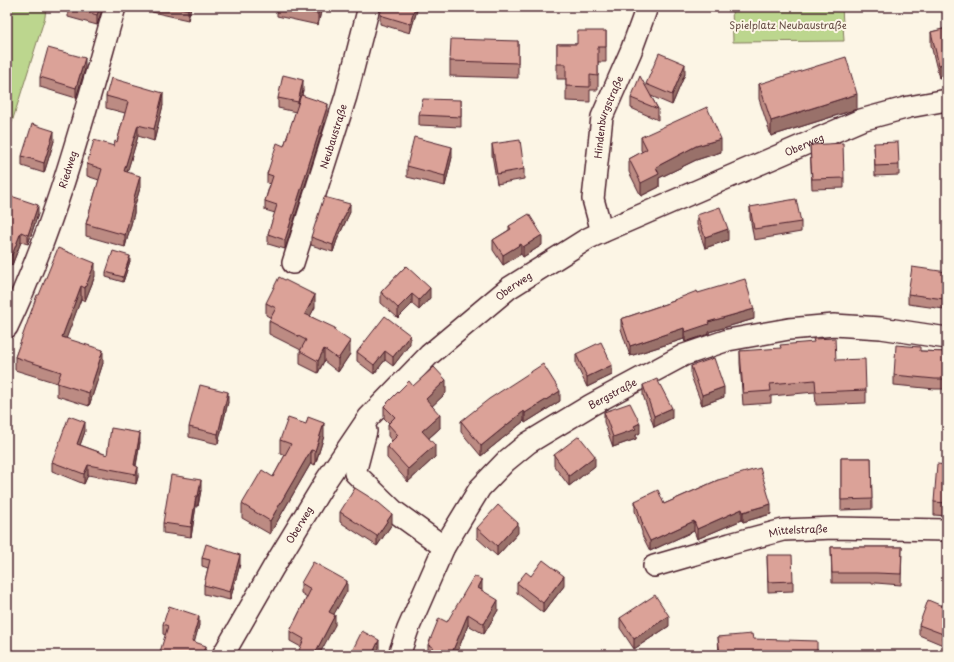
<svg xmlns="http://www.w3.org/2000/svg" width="954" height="662" viewBox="0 0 954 662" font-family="'Playpen Sans',sans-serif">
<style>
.green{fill:#bcd68e;stroke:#837a5c}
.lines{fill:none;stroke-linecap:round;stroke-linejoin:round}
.minor-casing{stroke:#4a1f2b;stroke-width:24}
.minor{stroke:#fcf5e5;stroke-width:21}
.wall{fill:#bc8b83;stroke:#4a1f2b}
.shaded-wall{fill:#99716a;stroke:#4a1f2b}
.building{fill:#dba298;stroke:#4a1f2b}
.labels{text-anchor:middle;stroke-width:4;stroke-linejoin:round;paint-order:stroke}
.park-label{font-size:10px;fill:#664d44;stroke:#fcf5e5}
.street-label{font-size:10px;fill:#4a1f2b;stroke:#fcf5e5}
</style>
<rect width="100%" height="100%" fill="#fcf5e5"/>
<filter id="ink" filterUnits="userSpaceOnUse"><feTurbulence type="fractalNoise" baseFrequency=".025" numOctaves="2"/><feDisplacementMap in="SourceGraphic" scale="8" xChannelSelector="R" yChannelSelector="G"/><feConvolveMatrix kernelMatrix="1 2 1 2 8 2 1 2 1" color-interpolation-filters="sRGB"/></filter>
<g filter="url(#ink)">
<g class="green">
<path d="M 7,7 L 46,7 L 45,17 L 7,138 Z"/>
<path d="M 732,7 L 842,7 L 844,41 L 733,42 Z"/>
</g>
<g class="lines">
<defs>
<g id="minor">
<path id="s1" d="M 602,232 L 593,199 L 602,117 L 631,51 L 647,7"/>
<path id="s2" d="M 293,263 L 346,96 L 369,7"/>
<path id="s3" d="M 7,327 C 56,225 84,115 115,7"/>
<path d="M 366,431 L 355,473 L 394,511 L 444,547"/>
<path id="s4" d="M 654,566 L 730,544 L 783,530 L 834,528 L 947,530"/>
<path id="s5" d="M 223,655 L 273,568 L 327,479 L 369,417 L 429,355 L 509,288 L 587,239 L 602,232 L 861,120 L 909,107 L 947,100"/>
<path id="s6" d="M 399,655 L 408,629 L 444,547 L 480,488 L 506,461 L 528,443 L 591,405 L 684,355 L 728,340 L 789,329 L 834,325 L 881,328 L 947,338"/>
</g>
</defs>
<use href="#minor" class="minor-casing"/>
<use href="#minor" class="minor"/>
</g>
<g class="wall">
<path d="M 68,7 L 103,7 L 97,25 L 68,17 Z"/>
<path d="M 152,7 L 191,7 L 188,20 L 152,12 Z"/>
<path d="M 262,7 L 322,7 L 318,25 L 277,16 L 277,11 L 262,8 Z"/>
<path d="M 418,7 L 410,33 L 380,24 L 380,15 Z"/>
<path d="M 444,7 L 500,7 L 500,9 L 444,8 Z"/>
<path d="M 947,28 L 939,78 L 931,45 L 931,32 Z"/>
<path d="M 606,31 L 606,62 L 598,62 L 598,90 L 590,90 L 590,102 L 566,101 L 566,79 L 557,79 L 557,44 L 577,44 Z"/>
<path d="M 518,41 L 518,78 L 450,76 L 450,61 Z"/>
<path d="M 85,69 L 76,98 L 40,87 L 40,77 Z"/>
<path d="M 685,74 L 672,105 L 651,96 L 658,109 L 658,120 L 631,108 L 631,98 L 646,86 L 646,84 Z"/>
<path d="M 759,84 L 857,109 L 771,136 L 759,99 Z"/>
<path d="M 303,90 L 302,95 L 328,113 L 285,249 L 268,244 L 268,234 L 275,213 L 265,210 L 265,201 L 270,184 L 267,183 L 267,174 L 284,146 L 296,112 L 278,108 L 278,98 Z"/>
<path d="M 106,96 L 163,105 L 154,141 L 138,136 L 127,172 L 140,188 L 134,208 L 134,213 L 125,247 L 86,236 L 86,224 L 99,180 L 87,176 L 87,164 L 114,146 L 117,142 L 125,113 L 106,108 Z"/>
<path d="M 461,100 L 461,127 L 419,125 L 419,115 Z"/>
<path d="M 641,137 L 721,152 L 696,160 L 659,178 L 659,187 L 641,196 L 629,172 L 629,159 L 642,152 L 641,150 Z"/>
<path d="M 54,141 L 44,173 L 22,166 L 22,156 Z"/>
<path d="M 874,143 L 899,165 L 899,175 L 875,176 Z"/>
<path d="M 492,144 L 524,169 L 524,179 L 497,184 L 492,155 Z"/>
<path d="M 810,145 L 844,178 L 844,188 L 812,189 Z"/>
<path d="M 452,157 L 445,186 L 407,177 L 407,166 Z"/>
<path d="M 750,207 L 801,222 L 801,232 L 754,240 L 750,217 Z"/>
<path d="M 7,209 L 38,214 L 28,244 L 21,242 L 12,265 L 9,264 Z"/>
<path d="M 350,212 L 337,240 L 333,252 L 311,245 L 311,237 Z"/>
<path d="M 697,215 L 728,240 L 705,248 L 697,225 Z"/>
<path d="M 509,226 L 542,245 L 523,257 L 521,254 L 503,265 L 493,250 L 493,240 L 509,230 Z"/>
<path d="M 130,261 L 123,282 L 106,277 L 106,272 Z"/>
<path d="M 406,266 L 430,298 L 419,310 L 412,304 L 398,318 L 381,303 L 381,292 Z"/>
<path d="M 947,272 L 944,309 L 908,304 L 908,294 Z"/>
<path d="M 95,276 L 85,301 L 81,299 L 66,338 L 103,363 L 89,406 L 57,396 L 57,383 L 15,370 L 15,357 L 39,295 Z"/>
<path d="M 698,293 L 754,319 L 709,332 L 709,334 L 685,342 L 684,339 L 630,356 L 621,329 L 621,319 L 674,301 L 674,300 Z"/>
<path d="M 266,303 L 315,307 L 310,316 L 335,331 L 350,354 L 338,372 L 324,361 L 318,373 L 300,364 L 300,351 L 301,350 L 269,334 L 269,321 L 271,318 L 266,315 Z"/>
<path d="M 410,344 L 393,366 L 385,360 L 374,374 L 357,361 L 357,352 Z"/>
<path d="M 740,351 L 836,360 L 866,390 L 866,403 L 816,405 L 815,392 L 771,396 L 771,403 L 743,405 L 740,363 Z"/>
<path d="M 920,351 L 947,352 L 947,389 L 935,389 L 894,385 L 894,375 Z"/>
<path d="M 576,354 L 612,375 L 587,387 L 576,364 Z"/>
<path d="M 691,366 L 724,397 L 702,405 L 691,376 Z"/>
<path d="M 643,385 L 672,418 L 654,427 L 643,395 Z"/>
<path d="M 413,386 L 446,393 L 432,406 L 440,428 L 429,438 L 435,457 L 408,482 L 387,458 L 387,446 L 392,441 L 388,436 L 388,424 L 389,423 L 384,418 L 384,406 Z"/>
<path d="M 560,401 L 525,423 L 524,421 L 481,456 L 461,432 L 461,421 Z"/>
<path d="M 228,402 L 218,444 L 189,437 L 189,427 Z"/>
<path d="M 604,412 L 640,433 L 636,435 L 636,439 L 613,447 L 604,422 Z"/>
<path d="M 85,431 L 80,445 L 107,455 L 140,442 L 136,466 L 138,477 L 136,484 L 88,475 L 84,484 L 52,471 L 52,462 Z"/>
<path d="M 324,436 L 315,465 L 311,463 L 270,534 L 242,518 L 242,504 L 273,477 L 285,455 L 280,453 L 280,440 Z"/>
<path d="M 554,455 L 595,466 L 569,486 L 554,466 Z"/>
<path d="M 841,458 L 871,458 L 872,509 L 841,510 Z"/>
<path d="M 947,465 L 947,516 L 934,515 L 934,502 Z"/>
<path d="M 718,480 L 771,514 L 743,522 L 742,520 L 697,539 L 694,531 L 650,551 L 642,535 L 642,532 L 635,511 L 635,501 L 664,504 Z"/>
<path d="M 201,490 L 198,506 L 196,506 L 191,537 L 163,533 L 163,523 Z"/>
<path d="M 340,512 L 392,524 L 377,546 L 340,522 Z"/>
<path d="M 477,528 L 518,533 L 497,556 L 477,538 Z"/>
<path d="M 947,538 L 947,578 L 943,578 L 943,568 Z"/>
<path d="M 831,547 L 902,547 L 901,585 L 876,583 L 832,583 Z"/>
<path d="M 767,555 L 793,581 L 793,591 L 768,592 Z"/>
<path d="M 202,558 L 240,564 L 230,600 L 204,594 L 204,585 L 208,568 L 202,566 Z"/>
<path d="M 531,576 L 564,586 L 543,613 L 517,593 L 517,583 Z"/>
<path d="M 301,583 L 347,591 L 333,615 L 335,625 L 301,647 L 290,641 L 290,631 L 307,597 L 301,593 Z"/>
<path d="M 482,590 L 498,610 L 484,634 L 468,625 L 456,655 L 428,655 L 428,645 L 447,622 Z"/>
<path d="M 947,608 L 947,634 L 943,645 L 919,635 L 919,625 Z"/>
<path d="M 620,618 L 669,626 L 634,649 L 620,628 Z"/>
<path d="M 163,624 L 199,625 L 194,642 L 206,655 L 163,634 Z"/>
<path d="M 718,637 L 753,639 L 817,655 L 719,655 Z"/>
<path d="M 379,650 L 377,655 L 352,655 L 352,651 Z"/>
</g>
<g class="shaded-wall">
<path d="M 100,7 L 103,7 L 97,25 L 97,15 Z"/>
<path d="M 188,7 L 191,7 L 188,20 Z"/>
<path d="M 319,7 L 322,7 L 318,25 L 318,14 Z"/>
<path d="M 415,7 L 418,7 L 410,33 L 410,24 Z"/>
<path d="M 85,58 L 85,69 L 76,98 L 76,88 Z"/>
<path d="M 947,63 L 947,76 L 939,78 L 939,65 Z"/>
<path d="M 685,64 L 685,74 L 672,105 L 672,95 Z"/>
<path d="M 303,80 L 303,90 L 298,112 L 298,102 Z"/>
<path d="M 163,93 L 163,105 L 154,141 L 154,129 Z"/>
<path d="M 857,94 L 857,109 L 771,136 L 771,121 Z"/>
<path d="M 328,104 L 328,113 L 285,249 L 285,240 Z"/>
<path d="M 138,125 L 138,136 L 124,183 L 124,171 Z"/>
<path d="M 54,131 L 54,141 L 44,173 L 44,163 Z"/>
<path d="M 721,139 L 721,152 L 696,160 L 659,178 L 659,187 L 641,196 L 641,183 L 656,167 L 696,146 Z"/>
<path d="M 452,147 L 452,157 L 445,186 L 445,176 Z"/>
<path d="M 140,176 L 140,188 L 134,208 L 134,213 L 125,247 L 125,235 L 133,201 Z"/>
<path d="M 350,204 L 350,212 L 337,240 L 333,252 L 333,245 L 337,233 Z"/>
<path d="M 38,205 L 38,214 L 28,244 L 28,235 Z"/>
<path d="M 728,229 L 728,240 L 705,248 L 705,237 Z"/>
<path d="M 21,232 L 21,242 L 12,265 L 12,255 Z"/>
<path d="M 542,235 L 542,245 L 523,257 L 523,247 Z"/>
<path d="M 521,244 L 521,254 L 503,265 L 503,255 Z"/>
<path d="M 9,254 L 9,264 L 7,268 L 7,258 Z"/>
<path d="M 130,256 L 130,261 L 123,282 L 123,277 Z"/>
<path d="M 95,263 L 95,276 L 85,301 L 85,288 Z"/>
<path d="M 947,278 L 947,288 L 944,309 L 944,299 Z"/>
<path d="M 9,283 L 9,293 L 7,298 L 7,289 Z"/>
<path d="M 81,286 L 81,299 L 62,350 L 62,337 Z"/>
<path d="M 430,288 L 430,298 L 419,310 L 419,300 Z"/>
<path d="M 412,294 L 412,304 L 398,318 L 398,308 Z"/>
<path d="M 315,295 L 315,307 L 305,326 L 305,314 Z"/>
<path d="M 754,309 L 754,319 L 709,332 L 709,334 L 685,342 L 685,332 L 708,322 Z"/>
<path d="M 684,328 L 684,339 L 630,356 L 630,346 Z"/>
<path d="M 410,335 L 410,344 L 393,366 L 393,357 Z"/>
<path d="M 350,341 L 350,354 L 338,372 L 338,359 Z"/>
<path d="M 324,349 L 324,361 L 318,373 L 318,361 Z"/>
<path d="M 103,350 L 103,363 L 89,406 L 89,393 Z"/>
<path d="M 385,351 L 385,360 L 374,374 L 374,365 Z"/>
<path d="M 612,365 L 612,375 L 587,387 L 587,377 Z"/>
<path d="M 446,380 L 446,393 L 426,412 L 426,399 Z"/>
<path d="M 724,387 L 724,397 L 702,405 L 702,395 Z"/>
<path d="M 560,391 L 560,401 L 525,423 L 525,413 Z"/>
<path d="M 228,392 L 228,402 L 218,444 L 218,434 Z"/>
<path d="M 672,408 L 672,418 L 654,427 L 654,416 Z"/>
<path d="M 524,411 L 524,421 L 481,456 L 481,446 Z"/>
<path d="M 440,415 L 440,428 L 422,444 L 422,431 Z"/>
<path d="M 85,422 L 85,431 L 77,454 L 77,444 Z"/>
<path d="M 324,423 L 324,436 L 315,465 L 315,451 Z"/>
<path d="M 640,423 L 640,433 L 636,435 L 636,439 L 613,447 L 613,437 Z"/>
<path d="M 140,433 L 140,442 L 134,475 L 134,465 Z"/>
<path d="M 435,445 L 435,457 L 408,482 L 408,469 Z"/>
<path d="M 311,450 L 311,463 L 270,534 L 270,521 Z"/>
<path d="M 595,456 L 595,466 L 569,486 L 569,476 Z"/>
<path d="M 88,465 L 88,475 L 84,484 L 84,474 Z"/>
<path d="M 138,467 L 138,477 L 136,484 L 136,474 Z"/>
<path d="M 201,480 L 201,490 L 198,506 L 198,496 Z"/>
<path d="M 196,496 L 196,506 L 191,537 L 191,527 Z"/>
<path d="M 771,504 L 771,514 L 743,522 L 743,512 Z"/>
<path d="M 742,509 L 742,520 L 697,539 L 697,529 Z"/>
<path d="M 392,514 L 392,524 L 377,546 L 377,536 Z"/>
<path d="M 694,521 L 694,531 L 650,551 L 650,541 Z"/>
<path d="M 518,523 L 518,533 L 497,556 L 497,546 Z"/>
<path d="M 240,555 L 240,564 L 230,600 L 230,592 Z"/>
<path d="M 564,576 L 564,586 L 543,613 L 543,603 Z"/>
<path d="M 482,580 L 482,590 L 478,588 Z"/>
<path d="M 347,581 L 347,591 L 329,623 L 329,612 Z"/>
<path d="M 498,600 L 498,610 L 484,634 L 484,624 Z"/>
<path d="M 468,614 L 468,625 L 456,655 L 451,655 Z"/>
<path d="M 335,615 L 335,625 L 319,655 L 314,655 Z"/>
<path d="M 199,616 L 199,625 L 192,651 L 192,641 Z"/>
<path d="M 669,616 L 669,626 L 634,649 L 634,639 Z"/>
<path d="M 947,624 L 947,634 L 943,645 L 943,634 Z"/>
<path d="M 379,640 L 379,650 L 377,655 L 372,655 Z"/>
<path d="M 206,646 L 206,655 L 203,655 Z"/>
</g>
<g class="building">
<path d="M 70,7 L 100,7 L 97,15 Z"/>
<path d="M 176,7 L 188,7 L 188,10 Z"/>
<path d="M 286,7 L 319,7 L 318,14 Z"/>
<path d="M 382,7 L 415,7 L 410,24 L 380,15 Z"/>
<path d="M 947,28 L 947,63 L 939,65 L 931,32 Z"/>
<path d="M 577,31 L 606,31 L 606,47 L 598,47 L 598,76 L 590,75 L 590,87 L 566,86 L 566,64 L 557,64 L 557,44 L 577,44 Z"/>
<path d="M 451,39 L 518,41 L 518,63 L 450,61 Z"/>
<path d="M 48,48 L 85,58 L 76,88 L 40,77 Z"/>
<path d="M 659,53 L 685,64 L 672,95 L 646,84 Z"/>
<path d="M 846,57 L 857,94 L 771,121 L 759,84 Z"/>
<path d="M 283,75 L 303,80 L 298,102 L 278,98 Z"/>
<path d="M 640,76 L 658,109 L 631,98 Z"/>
<path d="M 111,78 L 163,93 L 154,129 L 138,125 L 124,171 L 140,176 L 133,201 L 134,201 L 125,235 L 86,224 L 102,169 L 87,164 L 94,140 L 114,146 L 115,141 L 117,142 L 128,102 L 106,96 Z"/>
<path d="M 301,95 L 328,104 L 285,240 L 268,234 L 277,205 L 265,201 L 273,176 L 267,174 L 277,143 L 284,146 Z"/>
<path d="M 423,99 L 461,100 L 461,117 L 419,115 Z"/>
<path d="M 707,107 L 721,139 L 696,146 L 656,167 L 659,174 L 641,183 L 629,159 L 647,149 L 641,137 Z"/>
<path d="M 32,124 L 54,131 L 44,163 L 22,156 Z"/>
<path d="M 414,137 L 452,147 L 445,176 L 407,166 Z"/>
<path d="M 520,140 L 524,169 L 497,174 L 492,144 Z"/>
<path d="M 898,142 L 899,165 L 875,166 L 874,143 Z"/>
<path d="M 843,143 L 844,178 L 812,179 L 810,145 Z"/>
<path d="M 11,196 L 38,205 L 28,235 L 21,232 L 12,255 L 9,254 L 7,258 L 7,209 Z"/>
<path d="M 324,197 L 350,204 L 337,233 L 333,245 L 311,237 Z"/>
<path d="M 796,199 L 801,222 L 754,229 L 750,207 Z"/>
<path d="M 720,207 L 728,229 L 705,237 L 697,215 Z"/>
<path d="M 529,214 L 542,235 L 523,247 L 521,244 L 503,255 L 493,240 L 511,229 L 509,226 Z"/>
<path d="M 58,248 L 95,263 L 85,288 L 81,286 L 62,337 L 103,350 L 89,393 L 57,383 L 61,372 L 15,357 L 37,295 L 39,295 Z"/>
<path d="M 113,251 L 130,256 L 123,277 L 106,272 Z"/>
<path d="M 406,266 L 430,288 L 419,300 L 412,294 L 398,308 L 381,292 Z"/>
<path d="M 912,267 L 947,272 L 947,278 L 944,299 L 908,294 Z"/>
<path d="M 279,277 L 315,295 L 305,314 L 335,328 L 334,330 L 350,341 L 338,359 L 324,349 L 318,361 L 300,351 L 306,340 L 269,321 L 276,308 L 266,303 Z"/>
<path d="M 745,279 L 754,309 L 708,322 L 709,324 L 685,332 L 684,328 L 630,346 L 621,319 L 674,301 L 674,300 L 697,291 L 698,293 Z"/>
<path d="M 7,283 L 9,283 L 7,289 Z"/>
<path d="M 385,316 L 410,335 L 393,357 L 385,351 L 374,365 L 357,352 Z"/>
<path d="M 835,338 L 836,360 L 865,359 L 866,390 L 816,392 L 815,380 L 770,384 L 771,391 L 743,393 L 740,351 L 781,348 L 780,345 L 814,342 L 813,339 Z"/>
<path d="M 601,342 L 612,365 L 587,377 L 576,354 Z"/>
<path d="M 896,345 L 920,347 L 920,351 L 947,352 L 947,379 L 935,379 L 894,375 Z"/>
<path d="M 714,358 L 724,387 L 702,395 L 691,366 Z"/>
<path d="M 543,364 L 560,391 L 525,413 L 524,411 L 481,446 L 461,421 L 489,399 Z"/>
<path d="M 434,367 L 446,380 L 426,399 L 440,415 L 422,431 L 435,445 L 408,469 L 387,446 L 398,435 L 388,424 L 395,417 L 384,406 L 409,381 L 413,386 Z"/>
<path d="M 657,379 L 672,408 L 654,416 L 643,385 Z"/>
<path d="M 200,385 L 228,392 L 218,434 L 189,427 Z"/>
<path d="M 630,403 L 640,423 L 634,426 L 636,429 L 613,437 L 604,412 Z"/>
<path d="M 69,416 L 85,422 L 77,444 L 107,455 L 111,428 L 140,433 L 134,465 L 138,467 L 136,474 L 88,465 L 84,474 L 52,462 Z"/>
<path d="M 308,417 L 324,423 L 315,451 L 311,450 L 270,521 L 242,504 L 262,470 L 273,477 L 291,444 L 280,440 L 288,418 L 306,424 Z"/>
<path d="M 579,436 L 595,456 L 569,476 L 554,455 Z"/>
<path d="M 841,458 L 871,458 L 872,499 L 841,500 Z"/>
<path d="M 937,464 L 947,465 L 947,503 L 934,502 Z"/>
<path d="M 760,468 L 771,504 L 743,512 L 742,509 L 697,529 L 694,521 L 650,541 L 642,525 L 643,525 L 635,501 L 658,490 L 664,504 L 718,480 Z"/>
<path d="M 171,475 L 201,480 L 198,496 L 196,496 L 191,527 L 163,523 Z"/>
<path d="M 355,488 L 379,503 L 392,514 L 377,536 L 340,512 Z"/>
<path d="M 498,505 L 518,523 L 497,546 L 477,528 Z"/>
<path d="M 944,537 L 947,538 L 947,568 L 943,568 Z"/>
<path d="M 206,544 L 240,555 L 230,592 L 204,585 L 210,560 L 202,558 Z"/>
<path d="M 831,547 L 902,547 L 901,574 L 876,573 L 832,573 Z"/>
<path d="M 767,555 L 792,555 L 793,581 L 768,582 Z"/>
<path d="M 543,560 L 564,576 L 543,603 L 517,583 L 526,572 L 531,576 Z"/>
<path d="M 313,562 L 347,581 L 329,612 L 335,615 L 314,655 L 297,655 L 304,639 L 290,631 L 311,589 L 301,583 Z"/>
<path d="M 474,576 L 482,580 L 478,588 L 498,600 L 484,624 L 468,614 L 451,655 L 429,655 L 433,647 L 428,645 L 439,618 L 447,622 Z"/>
<path d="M 655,595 L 669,616 L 634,639 L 620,618 Z"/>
<path d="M 928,600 L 947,608 L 947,624 L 943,634 L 919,625 Z"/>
<path d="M 169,606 L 199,616 L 192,641 L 206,646 L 203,655 L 159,655 L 168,626 L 163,624 Z"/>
<path d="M 362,631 L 379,640 L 372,655 L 360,655 L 352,651 Z"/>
<path d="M 752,634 L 753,639 L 817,641 L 817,655 L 720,655 L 718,637 Z"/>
<path d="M 947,635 L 947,655 L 942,654 Z"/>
</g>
</g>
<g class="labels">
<g class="park-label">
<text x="788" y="29">Spielplatz Neubaustraße</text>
</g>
<g class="street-label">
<text dy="4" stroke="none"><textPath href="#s1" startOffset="118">Hindenburgstraße</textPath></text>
<text dy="4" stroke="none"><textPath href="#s2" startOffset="133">Neubaustraße</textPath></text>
<text dy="4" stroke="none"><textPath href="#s5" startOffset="799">Oberweg</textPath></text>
<text dy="4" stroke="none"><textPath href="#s3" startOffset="169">Riedweg</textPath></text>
<text dy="4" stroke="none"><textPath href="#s5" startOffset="475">Oberweg</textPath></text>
<text dy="4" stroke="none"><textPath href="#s6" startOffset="350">Bergstraße</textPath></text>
<text dy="4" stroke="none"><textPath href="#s5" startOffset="151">Oberweg</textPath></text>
<text dy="4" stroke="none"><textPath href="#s4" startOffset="149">Mittelstraße</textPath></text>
</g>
</g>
<rect width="954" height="662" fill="none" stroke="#fcf5e5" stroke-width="24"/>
<rect x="12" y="12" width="930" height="638" fill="none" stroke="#4a1f2b" stroke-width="1.5" filter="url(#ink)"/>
</svg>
